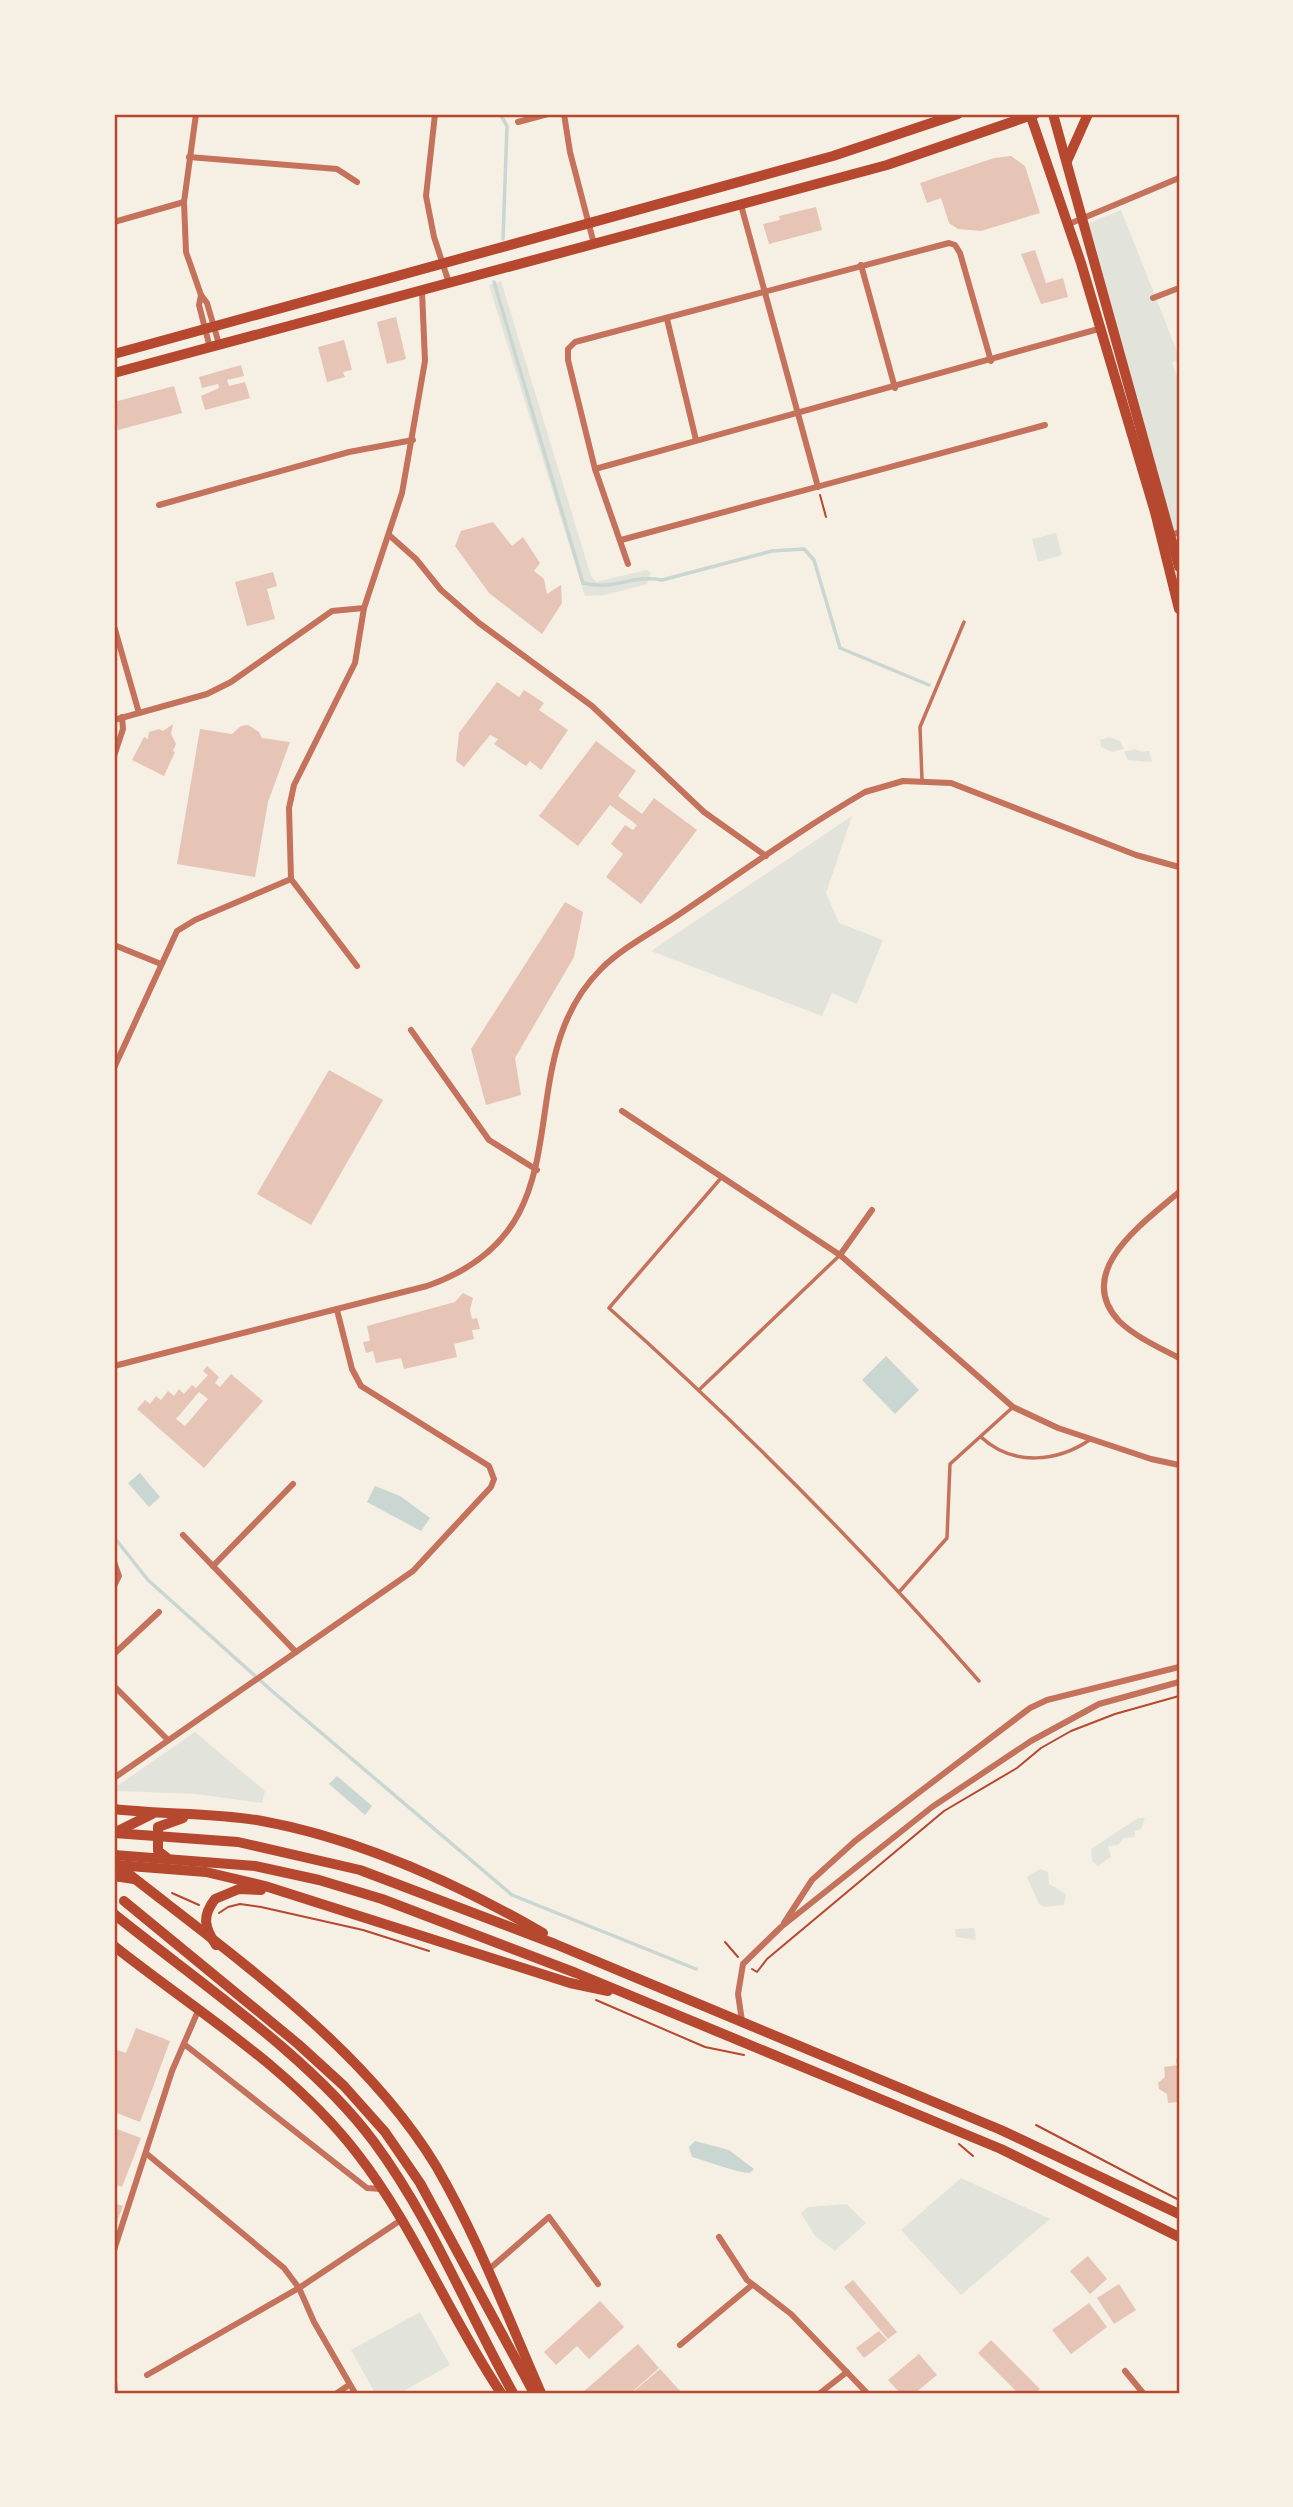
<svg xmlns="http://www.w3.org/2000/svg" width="1293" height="2507" viewBox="0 0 1293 2507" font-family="Raleway,sans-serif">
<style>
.green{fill:#e2e4dc}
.water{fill:#c9d6d2}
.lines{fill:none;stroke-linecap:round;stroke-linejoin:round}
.stream{stroke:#c9d6d2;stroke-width:3.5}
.building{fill:#e6c5b7;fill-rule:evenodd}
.path{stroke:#b5482f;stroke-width:2}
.service{stroke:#c5725c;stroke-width:3.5}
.minor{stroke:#c5725c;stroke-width:6}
.primary{stroke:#b5482f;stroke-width:10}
.trunk{stroke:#b5482f;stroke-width:10}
.neatline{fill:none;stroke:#b5482f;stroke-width:2.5}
</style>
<rect width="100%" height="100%" fill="#f6efe4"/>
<g class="green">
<path d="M 1121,210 L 1179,356 L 1179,360 L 1172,363 L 1179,381 L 1179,530 L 1174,532 L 1087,224 Z"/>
<path d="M 501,281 L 591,576 L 596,582 L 646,570 L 651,572 L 647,584 L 605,595 L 585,596 L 489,285 Z"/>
<path d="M 1056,533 L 1062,555 L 1038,562 L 1032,539 Z"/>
<path d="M 1109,737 L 1120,741 L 1124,749 L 1112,752 L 1101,747 L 1100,740 Z"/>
<path d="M 1135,749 L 1142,752 L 1149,751 L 1152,762 L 1128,760 L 1124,752 Z"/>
<path d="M 852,816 L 826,893 L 839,923 L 883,940 L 857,1004 L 832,993 L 822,1016 L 651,951 Z"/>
<path d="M 195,1732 L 265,1791 L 262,1803 L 196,1794 L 117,1791 L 117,1786 Z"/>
<path d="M 1138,1818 L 1145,1818 L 1141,1829 L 1135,1831 L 1135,1837 L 1124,1838 L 1118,1845 L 1108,1846 L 1111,1857 L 1098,1866 L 1092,1861 L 1091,1849 Z"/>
<path d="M 1040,1869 L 1048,1872 L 1049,1884 L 1066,1894 L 1064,1905 L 1045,1907 L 1039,1904 L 1027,1877 Z"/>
<path d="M 974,1928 L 976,1940 L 956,1937 L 955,1929 Z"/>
<path d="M 961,2178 L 1050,2219 L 961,2295 L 901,2230 Z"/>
<path d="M 847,2204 L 866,2223 L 835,2251 L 815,2236 L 801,2213 L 808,2207 Z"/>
<path d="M 420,2312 L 450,2365 L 400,2393 L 375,2393 L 351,2350 Z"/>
</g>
<g class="water">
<path d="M 886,1356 L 919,1390 L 895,1414 L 862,1380 Z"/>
<path d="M 140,1473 L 160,1497 L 149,1507 L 128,1483 Z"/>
<path d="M 375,1486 L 400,1496 L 430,1518 L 421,1531 L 367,1502 Z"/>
<path d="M 337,1776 L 372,1806 L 365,1815 L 329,1784 Z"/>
<path d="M 695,2141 L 729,2150 L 754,2169 L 750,2173 C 738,2173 707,2161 692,2157 L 689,2147 Z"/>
</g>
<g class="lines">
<g class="stream">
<path d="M 500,114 L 507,126 L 503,239"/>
<path d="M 494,282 L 583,583 C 616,591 630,574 662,580 L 772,551 L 804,549 L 814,560 L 840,648 L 929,685"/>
<path d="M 114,1537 L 148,1580 L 272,1691 L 512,1895 L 696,1969"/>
</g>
</g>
<g class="building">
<path d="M 1011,156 L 1025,166 L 1040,213 L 981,231 L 958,229 L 949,223 L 941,198 L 927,203 L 920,183 L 994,158 Z"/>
<path d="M 816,207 L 822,230 L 769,244 L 763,224 L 780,220 L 779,216 Z"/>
<path d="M 1035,250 L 1046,283 L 1063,278 L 1068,297 L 1041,304 L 1021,254 Z"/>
<path d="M 396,317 L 406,359 L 387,364 L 377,322 Z"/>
<path d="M 344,340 L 352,370 L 343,372 L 345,377 L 327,382 L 318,347 Z"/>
<path d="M 241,365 L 244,376 L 227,380 L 229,386 L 245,382 L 250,398 L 205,410 L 201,396 L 219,388 L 218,384 L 202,388 L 199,377 Z"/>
<path d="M 174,386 L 182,413 L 118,430 L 114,402 Z"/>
<path d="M 493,522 L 512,546 L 523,537 L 540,563 L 534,571 L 544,579 L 547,594 L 561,585 L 562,603 L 542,634 L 489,593 L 455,546 L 461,531 Z"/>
<path d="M 273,572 L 277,586 L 267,589 L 275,619 L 247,626 L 235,582 Z"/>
<path d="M 497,682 L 519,697 L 524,690 L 544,703 L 539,710 L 568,730 L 541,770 L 530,761 L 526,766 L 494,744 L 498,739 L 490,735 L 464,767 L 456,761 L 459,733 Z"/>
<path d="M 173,724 L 171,734 L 176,744 L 173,751 L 175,752 L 164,776 L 132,760 L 144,737 L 148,739 L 149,732 L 159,729 L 163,731 Z"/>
<path d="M 248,725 L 259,732 L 262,738 L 290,742 L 268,802 L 255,877 L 177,864 L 200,729 L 232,734 L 241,726 Z"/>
<path d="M 596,741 L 636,771 L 618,796 L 642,814 L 654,798 L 697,830 L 641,904 L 606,877 L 623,854 L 611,844 L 625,825 L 633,830 L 637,825 L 610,805 L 578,846 L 539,816 Z"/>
<path d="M 565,902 L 583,912 L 574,957 L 515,1058 L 521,1095 L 486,1105 L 471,1049 Z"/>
<path d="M 329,1070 L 383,1100 L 311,1225 L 257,1194 Z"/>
<path d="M 463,1293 L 473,1298 L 470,1310 L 472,1319 L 477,1318 L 480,1329 L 472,1330 L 474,1339 L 454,1344 L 457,1357 L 404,1369 L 401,1358 L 376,1363 L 373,1351 L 366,1353 L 363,1342 L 370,1341 L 367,1326 L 455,1302 Z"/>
<path d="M 207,1366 L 219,1377 L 215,1383 L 220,1387 L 231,1374 L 263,1401 L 204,1468 L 137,1409 L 145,1400 L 150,1404 L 156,1396 L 161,1400 L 168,1391 L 174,1396 L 179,1389 L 184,1394 L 192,1385 L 196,1388 L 208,1375 L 203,1371 ZM 199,1392 L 208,1399 L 185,1426 L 176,1419 Z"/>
<path d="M 136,2028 L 170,2041 L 140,2122 L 114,2112 L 114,2049 L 126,2053 Z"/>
<path d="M 1179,2058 L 1179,2102 L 1168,2103 L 1167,2094 L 1159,2089 L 1158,2083 L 1165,2077 L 1164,2067 L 1177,2065 L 1176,2059 Z"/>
<path d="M 114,2128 L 141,2138 L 122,2187 L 114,2184 Z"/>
<path d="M 114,2203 L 123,2206 L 114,2230 Z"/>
<path d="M 1088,2256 L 1107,2279 L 1090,2294 L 1070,2271 Z"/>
<path d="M 853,2280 L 897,2332 L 888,2339 L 844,2287 Z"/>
<path d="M 1119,2284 L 1136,2310 L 1114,2324 L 1097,2298 Z"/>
<path d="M 600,2301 L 624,2327 L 589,2359 L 577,2346 L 556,2365 L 544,2352 Z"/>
<path d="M 1089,2303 L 1107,2327 L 1071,2354 L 1052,2330 Z"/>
<path d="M 879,2331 L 887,2340 L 864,2358 L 856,2348 Z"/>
<path d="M 991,2340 L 1040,2389 L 1035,2393 L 1018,2393 L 978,2353 Z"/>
<path d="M 638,2344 L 659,2368 L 631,2393 L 582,2393 Z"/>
<path d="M 919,2354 L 937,2375 L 915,2393 L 900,2393 L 888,2380 Z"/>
<path d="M 660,2369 L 682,2393 L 632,2393 Z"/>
</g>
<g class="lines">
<g class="path">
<path d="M 820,495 L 826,517"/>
<path d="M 172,1893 L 199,1905"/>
<path d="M 219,1913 L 228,1907 L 240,1904 L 261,1907 L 363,1930 L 429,1951"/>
<path d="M 725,1942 L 738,1957"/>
<path d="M 752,1969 L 757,1972 L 767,1959 L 944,1811 L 1017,1768 L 1041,1748 L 1071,1731 L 1115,1714 L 1179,1696"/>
<path d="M 596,2000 L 705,2047 L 744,2055"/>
<path d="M 1036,2125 L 1179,2200"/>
<path d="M 959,2144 L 973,2156"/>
</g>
<g class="service">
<path d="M 922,780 L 920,727 L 964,622"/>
<path d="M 721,1178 L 609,1308 C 740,1425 863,1549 979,1681"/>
<path d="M 700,1389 L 840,1255"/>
<path d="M 981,1437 C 1013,1467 1058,1462 1091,1439"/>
<path d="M 900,1591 L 947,1538 L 950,1464 L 1013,1407"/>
</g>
<g class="minor">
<path d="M 196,114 L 184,202 L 186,252 L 201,295 L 207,303 L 219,344"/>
<path d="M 435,114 L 426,196 L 434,237 L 449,283"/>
<path d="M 564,114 L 570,152 L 594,244"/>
<path d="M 518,122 L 548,114"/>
<path d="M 189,157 L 337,169 L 357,182"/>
<path d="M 741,205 L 818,487"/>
<path d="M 114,222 L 184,202"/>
<path d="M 1069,224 L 1179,178"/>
<path d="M 861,265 L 895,388"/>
<path d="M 201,295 L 199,305 L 210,348"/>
<path d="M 1153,298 L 1179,288"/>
<path d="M 667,319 L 696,440"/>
<path d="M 595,469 L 1102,328"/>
<path d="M 159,505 L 349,452 L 413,440"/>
<path d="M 389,535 L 416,559 L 441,590 L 479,623 L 592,706 L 704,812 L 766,856"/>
<path d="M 1167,537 L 1179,532"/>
<path d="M 621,540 L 1045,425"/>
<path d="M 628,564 L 595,469 L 568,360 L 568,349 L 575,342 L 949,243 L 955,245 L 960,253 L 991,361"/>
<path d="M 114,626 L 139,713"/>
<path d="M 114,720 L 207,694 L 231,682 L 332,611 L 364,608"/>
<path d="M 114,756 L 123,729 L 122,717"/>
<path d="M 114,945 L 161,964"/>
<path d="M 357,966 L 291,879 L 289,808 L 294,785 L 355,663 L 364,608 L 402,493 L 425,361 L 422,291"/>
<path d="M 411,1030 L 489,1140 L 537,1170"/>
<path d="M 114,1068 L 177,931 L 195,920 L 291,879"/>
<path d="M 622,1111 L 840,1255 L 1013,1407 L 1058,1428 L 1151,1459 L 1179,1465"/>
<path d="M 1179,1192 C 1146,1221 1072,1271 1119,1321 C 1134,1336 1160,1348 1179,1358"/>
<path d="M 840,1255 L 872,1210"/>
<path d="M 114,1366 L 427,1286 C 596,1227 502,1068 601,969 C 624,946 657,930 684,911 C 743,871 803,828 865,792 L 903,781 L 951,783 L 1136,855 L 1179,867"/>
<path d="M 183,1535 L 296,1652"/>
<path d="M 114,1562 L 119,1576 L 114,1586"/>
<path d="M 213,1566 L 293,1484"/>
<path d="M 114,1654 L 159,1612"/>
<path d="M 114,1686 L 168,1740"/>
<path d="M 114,1778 L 413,1571 L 491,1487 L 494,1479 L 489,1466 L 361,1386 L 352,1369 L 337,1310"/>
<path d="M 784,1923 L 812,1880 L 855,1841 L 1030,1708 L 1047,1700 L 1179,1667"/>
<path d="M 742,2021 L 738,1994 L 743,1964 L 781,1927 L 932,1807 L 1031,1741 L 1099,1704 L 1179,1682"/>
<path d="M 184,2044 L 367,2188 L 381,2189"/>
<path d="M 147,2154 L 284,2268 L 299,2288 L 314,2322 L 355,2393"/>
<path d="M 719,2237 L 747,2280 L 791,2314 L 867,2393"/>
<path d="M 114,2250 L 172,2071 L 198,2011"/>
<path d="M 487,2271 L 549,2217 L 598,2284"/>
<path d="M 680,2345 L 752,2285"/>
<path d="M 1125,2371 L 1143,2393"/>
<path d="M 147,2375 L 299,2288 L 401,2220"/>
<path d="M 114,2381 L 115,2393"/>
<path d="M 337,2393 L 349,2385"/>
<path d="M 820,2393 L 847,2372"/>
</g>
<g class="primary">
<path d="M 1030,114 L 1081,263 L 1155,512 L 1179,609"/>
<path d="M 1053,114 L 1179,567"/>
<path d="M 1067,161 L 1088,114"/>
<path d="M 114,354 L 833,156 L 958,114"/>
<path d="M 114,373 L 887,165 L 1035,114"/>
<path d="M 116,1864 C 226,1951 363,2045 436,2166 C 478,2238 508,2318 541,2393"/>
<path d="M 114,1876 L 134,1879"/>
<path d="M 124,1901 L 298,2044 L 344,2086 L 385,2132 L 420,2183 L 534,2393"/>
<path d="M 114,1914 C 197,1981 311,2057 374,2142 C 431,2219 467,2310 513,2393"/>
<path d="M 114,1946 C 196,2011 291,2068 356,2152 C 414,2226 449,2316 501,2393"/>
</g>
<g class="trunk">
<path d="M 114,1809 C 163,1815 214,1812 262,1821 C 361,1839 456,1883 543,1933"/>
<path d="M 114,1833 L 238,1842 L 360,1870 L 555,1944 L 1001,2130 L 1179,2214"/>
<path d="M 114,1833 L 152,1814"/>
<path d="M 114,1855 L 255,1866 L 319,1880 L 382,1899 L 576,1973 L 1001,2149 L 1179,2237"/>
<path d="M 166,1857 L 158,1851 L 158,1827 L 183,1818"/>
<path d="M 117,1865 L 206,1872 L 265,1886 L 570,1983 L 608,1991"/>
<path d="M 216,1945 C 204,1927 202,1916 215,1899 L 239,1889 L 261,1890"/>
</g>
</g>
<rect width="1293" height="2507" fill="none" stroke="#f6efe4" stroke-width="231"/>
<rect x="116" y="116" width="1062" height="2276" class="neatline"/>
</svg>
